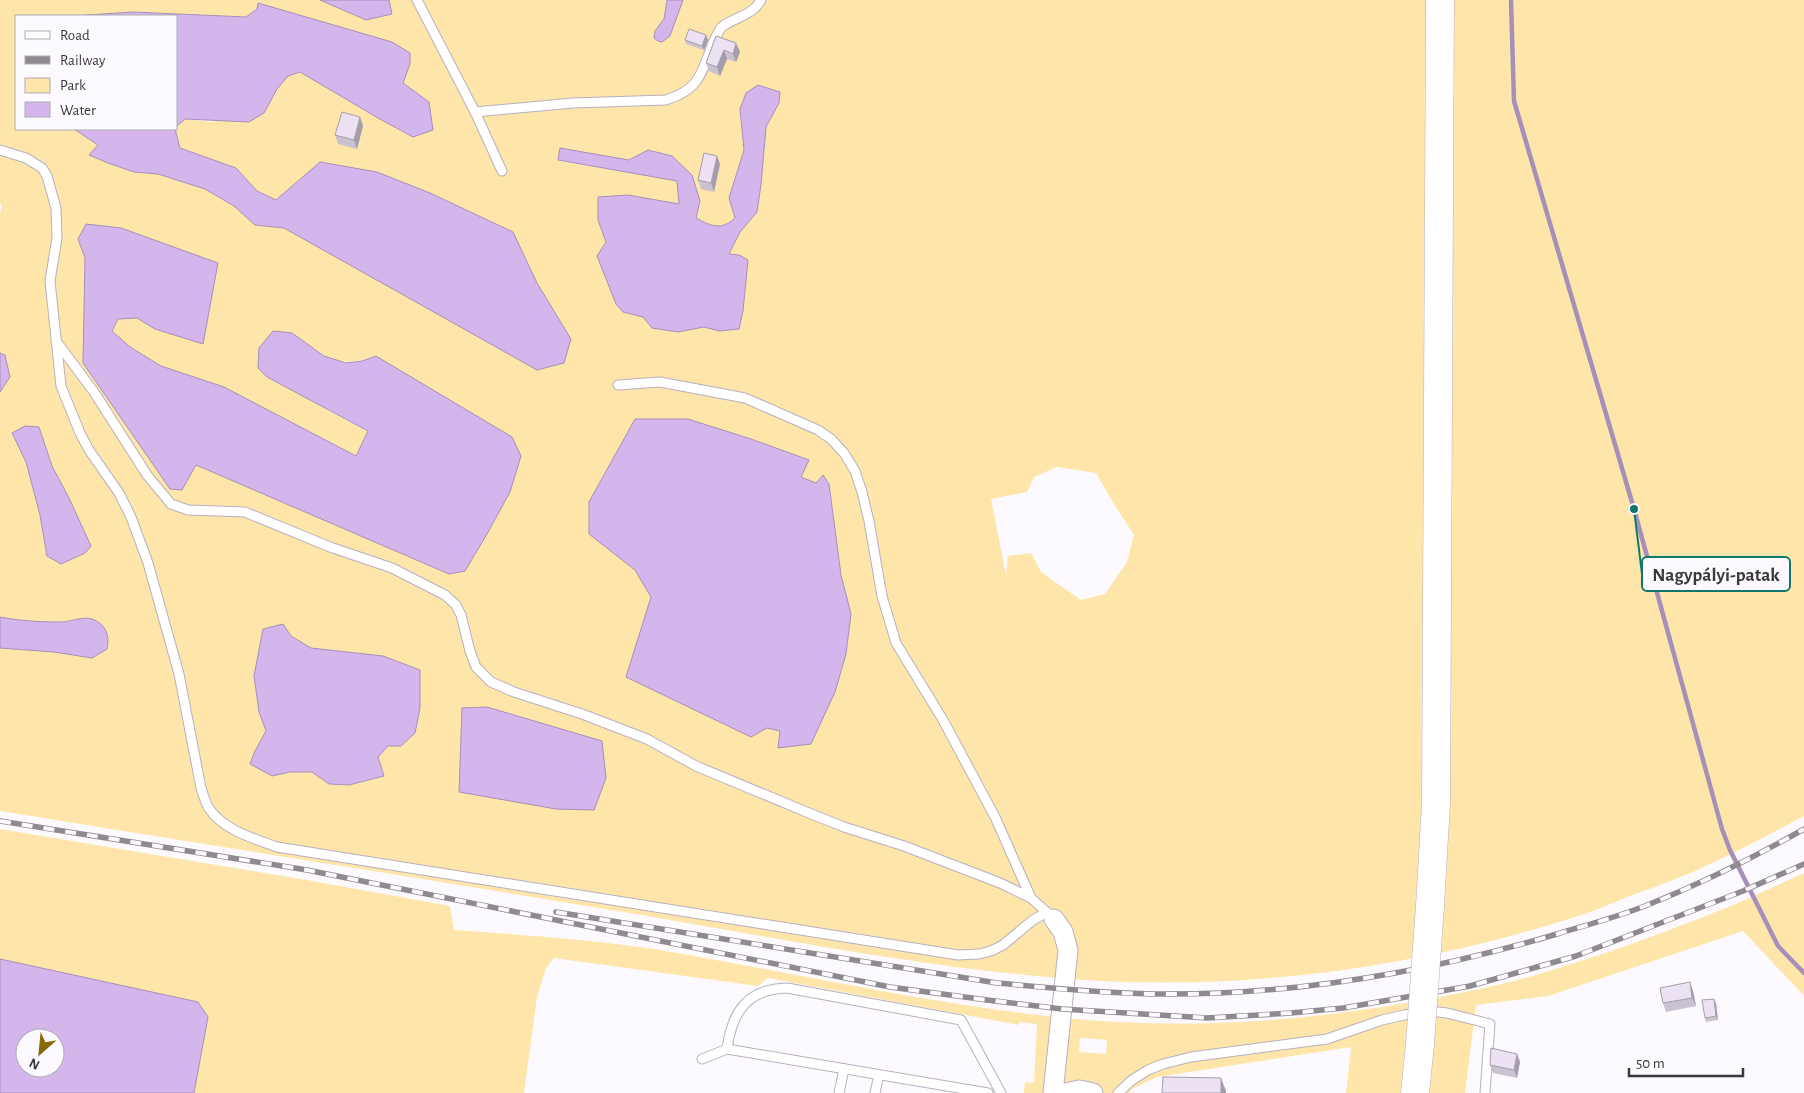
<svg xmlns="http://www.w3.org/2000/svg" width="1804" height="1093" viewBox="0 0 1804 1093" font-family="'Alegreya Sans',sans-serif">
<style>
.green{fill:#fee6ab;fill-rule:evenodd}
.water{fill:#d4b5ec;stroke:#a68fb8;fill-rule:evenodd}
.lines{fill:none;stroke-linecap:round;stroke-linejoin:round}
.stream{stroke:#a68fb8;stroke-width:4.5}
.service-casing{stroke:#b8afbf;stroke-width:11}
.minor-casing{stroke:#b8afbf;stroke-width:21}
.primary-casing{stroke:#b8afbf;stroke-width:29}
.service{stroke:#fff;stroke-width:9}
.minor{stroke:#fff;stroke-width:19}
.primary{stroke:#fff;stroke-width:28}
.rail-casing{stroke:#8e8a90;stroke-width:5.5}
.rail{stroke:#fcfafe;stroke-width:4;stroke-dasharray:11;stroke-linecap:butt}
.primary-bridge-casing{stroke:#b8afbf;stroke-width:29;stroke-linecap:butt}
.primary-bridge{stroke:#fff;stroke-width:28}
.wall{fill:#cbc2d1}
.shaded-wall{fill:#a59eaa}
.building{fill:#ece2f3;stroke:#a59eaa}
.leader{fill:none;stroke:#0f766e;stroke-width:2}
.callout-dot{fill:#0f766e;stroke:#fcfafe;stroke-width:2}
.callout{fill:#fcfafe;stroke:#0f766e;stroke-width:2}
.callout-label{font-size:19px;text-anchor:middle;font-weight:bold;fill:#3b373e}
</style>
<rect width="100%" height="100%" fill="#fcfafe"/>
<g class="green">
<path d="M 0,0 L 320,0 L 366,20 L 391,14 L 389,0 L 1804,0 L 1804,816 C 1766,836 1728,857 1688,874 C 1668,882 1647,890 1627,897 C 1610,904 1593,912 1575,917 C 1422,966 1260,989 1100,981 C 945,972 793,941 641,915 C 428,879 214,846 0,811 L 0,648 L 54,652 L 92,658 L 90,618 C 59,623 31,623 0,617 L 0,392 L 10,376 L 5,355 L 0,353 L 0,213 L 2,205 L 0,203 ZM 258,3 L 410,64 L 403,83 L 429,102 L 433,129 L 413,137 L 378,118 L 300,72 L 288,76 L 277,89 L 264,113 L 211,122 L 185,119 L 175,129 L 180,148 L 236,168 L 257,191 L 276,200 L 320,162 L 377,172 L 430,193 L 513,232 L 537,283 L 284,228 L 255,224 L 234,206 L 205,189 L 158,174 L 134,172 L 108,163 L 89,155 L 98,145 L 74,129 L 16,129 L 16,16 L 71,16 L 133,12 L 246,17 L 257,9 ZM 779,103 L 766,127 L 761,185 L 757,212 L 740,232 L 729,254 L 739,255 L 746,288 L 743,311 L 739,329 L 719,331 L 704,327 L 678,332 L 652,328 L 643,317 L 623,312 L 597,256 L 606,242 L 628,195 L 680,204 L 677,181 L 559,161 L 560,148 L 629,160 L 648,150 L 672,156 L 681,165 L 700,201 L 696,218 C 711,226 721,231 735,218 L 729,198 L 744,150 L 740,109 ZM 85,258 L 155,329 L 137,318 L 118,319 L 112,331 L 130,347 L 161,366 L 224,387 L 356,456 L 368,432 L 267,377 L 292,333 C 323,356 336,370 376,356 L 465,571 L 449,574 L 196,465 L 182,490 L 83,363 ZM 25,426 L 39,427 L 52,466 L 69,498 L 75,514 L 47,556 L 40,515 L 26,462 L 12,434 ZM 1057,467 L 1096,473 L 1117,509 L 1134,535 L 1127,562 L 1105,594 L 1081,600 L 1041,572 L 1031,553 L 1008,556 L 1006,575 L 991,499 L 1027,492 L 1034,477 ZM 291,636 L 311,648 L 383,656 L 388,746 L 378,757 L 384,776 L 349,785 L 329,784 L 312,772 L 290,772 L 272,776 L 255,751 L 266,731 ZM 487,707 L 532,721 L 462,708 Z"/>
<path d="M 0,829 L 307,880 L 450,906 L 454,930 C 521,935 588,939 654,949 C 791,972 927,1004 1065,1018 C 1182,1030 1301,1022 1417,1001 C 1455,994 1494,987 1532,976 C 1598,957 1664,933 1728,907 C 1754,897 1779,884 1804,873 L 1804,996 L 1743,931 L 1548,996 L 1476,1005 L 1465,1093 L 1346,1093 L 1351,1047 L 1157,1077 L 1130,1090 L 1131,1093 L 1024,1093 L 1025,1082 L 1034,1083 L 1037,1024 L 1019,1022 L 1019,1025 L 768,978 L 758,986 L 554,958 L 546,968 L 537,997 L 524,1093 L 194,1093 L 208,1017 L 198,1002 L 0,959 ZM 1080,1038 L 1107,1040 L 1106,1054 L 1079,1052 Z"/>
</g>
<g class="water">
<path d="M 320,0 L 389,0 L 392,14 L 366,20 Z"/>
<path d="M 667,0 L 683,0 L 670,36 L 662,42 L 658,41 L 654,38 L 655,31 L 664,19 Z"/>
<path d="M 258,3 L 392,42 L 410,53 L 410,64 L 403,83 L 429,102 L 433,130 L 413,137 L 378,118 L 300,72 L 288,76 L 277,89 L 264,113 L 249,122 L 185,119 L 176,127 L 176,16 L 71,16 L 133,12 L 246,17 L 257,9 Z"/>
<path d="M 758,85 L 780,92 L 779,103 L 766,127 L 761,185 L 757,212 L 740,232 L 729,254 L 739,255 L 748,260 L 743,311 L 739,329 L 719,331 L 704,327 L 678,332 L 652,328 L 643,317 L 623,312 L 616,304 L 597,256 L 606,242 L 598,220 L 598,197 L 628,195 L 679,204 L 677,181 L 558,160 L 560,148 L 629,160 L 648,150 L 672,156 L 692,175 L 700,201 L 696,218 C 711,226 721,231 735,218 L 729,198 L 744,150 L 740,109 L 746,93 Z"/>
<path d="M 74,129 L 175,129 L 180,148 L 236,168 L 257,191 L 276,200 L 320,162 L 377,172 L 430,193 L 513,232 L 537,283 L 571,339 L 564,363 L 537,370 L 284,228 L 255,225 L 234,206 L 205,189 L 158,174 L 134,172 L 108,163 L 89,155 L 98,145 Z"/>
<path d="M 86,224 L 121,228 L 218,263 L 203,344 L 155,329 L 137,318 L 118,319 L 112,331 L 130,347 L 161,366 L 224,387 L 356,456 L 368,431 L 267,377 L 258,368 L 259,348 L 273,331 L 292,333 L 324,356 L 346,363 L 362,361 L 376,356 L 512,437 L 521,456 L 510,492 L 487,534 L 465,571 L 449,574 L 196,465 L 182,490 L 170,489 L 83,363 L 85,258 L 78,239 Z"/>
<path d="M 0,353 L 5,355 L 10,377 L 0,392 Z"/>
<path d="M 635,419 L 688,419 L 751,439 L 809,460 L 801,477 L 816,483 L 823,475 L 829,484 L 841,575 L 851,614 L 846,654 L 835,692 L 811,744 L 778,748 L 780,731 L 767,728 L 751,737 L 626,677 L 651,597 L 635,570 L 589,534 L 589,502 Z"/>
<path d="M 25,426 L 39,427 L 52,466 L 69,498 L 91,546 L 85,553 L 61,564 L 47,556 L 40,515 L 26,462 L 12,433 Z"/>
<path d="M 0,617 C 21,621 40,622 61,622 C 70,622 83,616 92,619 C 106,624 110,636 107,649 L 92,658 L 54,652 L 0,648 Z"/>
<path d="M 283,624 L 291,636 L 311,648 L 383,656 L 420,670 L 420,708 L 415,733 L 401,746 L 388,746 L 378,757 L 384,776 L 349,785 L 329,784 L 312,772 L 290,772 L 272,776 L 250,764 L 255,751 L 266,731 L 259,712 L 254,676 L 263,629 Z"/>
<path d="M 487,707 L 602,741 L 606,778 L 594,810 L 556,809 L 459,792 L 462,708 Z"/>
<path d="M 0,959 L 198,1002 L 208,1017 L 194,1093 L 0,1093 ZM 25,1038 L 55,1038 L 55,1068 L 25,1068 Z"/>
</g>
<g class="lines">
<path class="stream" d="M 1511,0 L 1514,101 L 1634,509 L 1722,829 L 1730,850 L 1778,946 L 1804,973"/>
<defs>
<g id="service">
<path d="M 417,0 L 475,112 L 502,171"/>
<path d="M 475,112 L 573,103 L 666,100 C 700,89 701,74 713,43 C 716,38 718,30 723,26 C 736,17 753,15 761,0"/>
<path d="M 0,150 L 26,158 L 42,168 L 47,176 L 56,208 L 57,238 L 50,281 L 61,386 L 80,433 L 89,450 L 119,493 L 131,517 L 148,563 L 179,674 L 201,788 C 203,794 205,801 208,807 C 223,830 252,838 277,847 L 958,955 L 979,954 L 991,951 L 1003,945 L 1033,920 L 1047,912"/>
<path d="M 56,341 L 94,392 L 147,475 L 171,504 L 188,510 L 245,512 L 330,547 L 392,568 L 445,595 L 456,605 L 461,615 L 470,651 L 476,667 L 491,682 L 514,692 L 582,714 L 647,739 L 696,766 L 809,813 L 844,827 L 904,846 L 1000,883 L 1031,898 L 1050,915"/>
<path d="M 618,385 L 660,382 L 745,398 L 818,430 L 831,439 L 844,453 L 855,471 L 862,492 L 869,521 L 882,596 L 896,643 L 943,720 L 995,817 L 1031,898"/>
<path d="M 702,1059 L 727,1049"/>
<path d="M 839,1093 L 844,1069"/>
<path d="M 875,1093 L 879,1075"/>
<path d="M 988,1093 L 727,1049 C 732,1012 747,989 787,988 L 961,1020 L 1001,1093"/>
<path d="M 1118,1093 L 1132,1080 L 1148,1070 L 1163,1064 L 1191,1057 L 1327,1039 L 1382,1020 L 1404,1015 L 1430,1011 L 1447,1013 L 1490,1024 L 1485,1093"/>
</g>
<g id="minor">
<path d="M 1053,1093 L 1068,950 L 1063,932 L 1054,919"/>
<path d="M 1065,1093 L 1079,1090 L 1093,1093"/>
</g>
<g id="primary">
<path d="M 1430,906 L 1436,803 L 1440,0"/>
<path d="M 1415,1093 L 1420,1044"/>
</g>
</defs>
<use href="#service" class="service-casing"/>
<use href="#minor" class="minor-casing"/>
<use href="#primary" class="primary-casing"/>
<use href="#service" class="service"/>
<use href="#minor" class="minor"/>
<use href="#primary" class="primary"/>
<defs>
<g id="rail">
<path d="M 0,821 L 307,870 L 890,987 L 987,1000 L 1062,1009 L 1207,1018 L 1291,1013 L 1343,1008 L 1470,986 L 1576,956 L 1743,891 L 1804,864"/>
<path d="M 556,912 L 997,983 C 1049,988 1100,993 1152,994 C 1289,996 1426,973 1557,934 C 1587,925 1617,917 1645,906 C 1700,884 1753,858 1804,829"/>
</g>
</defs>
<use href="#rail" class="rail-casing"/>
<use href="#rail" class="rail"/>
<defs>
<path id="primary-bridge" d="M 1420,1044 L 1430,906"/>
</defs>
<use href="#primary-bridge" class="primary-bridge-casing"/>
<use href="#primary-bridge" class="primary-bridge"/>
</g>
<g class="wall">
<path d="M 706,35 L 708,40 L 704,50 L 686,44 L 685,40 Z"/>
<path d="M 716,36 L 736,43 L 740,52 L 736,62 L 727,59 L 720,76 L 709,71 L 706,63 Z"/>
<path d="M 360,117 L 363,126 L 357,149 L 338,144 L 335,135 Z"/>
<path d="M 720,164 L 714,192 L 701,189 L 698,180 Z"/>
<path d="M 1693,991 L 1696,1006 L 1666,1012 L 1663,1003 Z"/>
<path d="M 1716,1003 L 1718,1020 L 1706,1022 L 1705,1018 Z"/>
<path d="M 1517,1054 L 1520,1062 L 1517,1078 L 1493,1073 L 1490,1065 Z"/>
</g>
<g class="shaded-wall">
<path d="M 706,35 L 708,40 L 704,50 L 702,46 Z"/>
<path d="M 736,43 L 740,52 L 736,62 L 733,54 Z"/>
<path d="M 724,50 L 727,59 L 720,76 L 717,67 Z"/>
<path d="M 360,117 L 363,126 L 357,149 L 354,140 Z"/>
<path d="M 717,156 L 720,164 L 714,192 L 711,183 Z"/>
<path d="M 1690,982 L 1693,991 L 1696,1006 L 1692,998 Z"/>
<path d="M 1714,999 L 1716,1003 L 1718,1020 L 1716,1016 Z"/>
<path d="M 1517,1054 L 1520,1062 L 1517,1078 L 1514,1070 Z"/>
<path d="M 1221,1078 L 1226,1091 L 1226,1093 L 1221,1093 Z"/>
</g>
<g class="building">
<path d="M 689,29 L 706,35 L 702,46 L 685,40 Z"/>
<path d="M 716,36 L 736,43 L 733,54 L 724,50 L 717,67 L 706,63 Z"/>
<path d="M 342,112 L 360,117 L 354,140 L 335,135 Z"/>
<path d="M 704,153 L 717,156 L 711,183 L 698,180 Z"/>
<path d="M 1690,982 L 1692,998 L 1663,1003 L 1660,988 Z"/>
<path d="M 1714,999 L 1716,1016 L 1705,1018 L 1702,1000 Z"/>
<path d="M 1491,1048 L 1517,1054 L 1514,1070 L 1490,1065 Z"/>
<path d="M 1163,1077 L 1221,1078 L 1221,1093 L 1162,1093 Z"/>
</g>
<path class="leader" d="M1634 509L1642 574"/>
<circle class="callout-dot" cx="1634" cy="509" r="5"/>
<rect class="callout" x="1642" y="557" width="148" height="34" rx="5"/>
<g class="callout-label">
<text x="1716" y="581">Nagypályi-patak</text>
</g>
<rect x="15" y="15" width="162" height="115" fill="#fcfafe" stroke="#afacb1"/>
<rect x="25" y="31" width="25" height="8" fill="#ffffff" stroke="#afacb1"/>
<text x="60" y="40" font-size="15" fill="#3b373e">Road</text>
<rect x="25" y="56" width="25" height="8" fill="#8e8a90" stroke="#afacb1"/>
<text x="60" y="65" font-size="15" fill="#3b373e">Railway</text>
<rect x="25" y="78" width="25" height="15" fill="#fee6ab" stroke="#afacb1"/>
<text x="60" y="90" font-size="15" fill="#3b373e">Park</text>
<rect x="25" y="102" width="25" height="15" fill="#d4b5ec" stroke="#afacb1"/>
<text x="60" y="115" font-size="15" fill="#3b373e">Water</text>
<g transform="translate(40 1053) rotate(207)"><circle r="24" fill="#fcfafe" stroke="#afacb1"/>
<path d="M0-4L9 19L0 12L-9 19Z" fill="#876803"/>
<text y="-8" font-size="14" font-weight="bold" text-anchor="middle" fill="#3b373e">N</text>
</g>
<path d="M1629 1068v8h114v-8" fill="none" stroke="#3b373e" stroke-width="2.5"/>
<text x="1636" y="1068" font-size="15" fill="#3b373e" stroke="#fcfafe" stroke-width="4" paint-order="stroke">50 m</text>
</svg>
